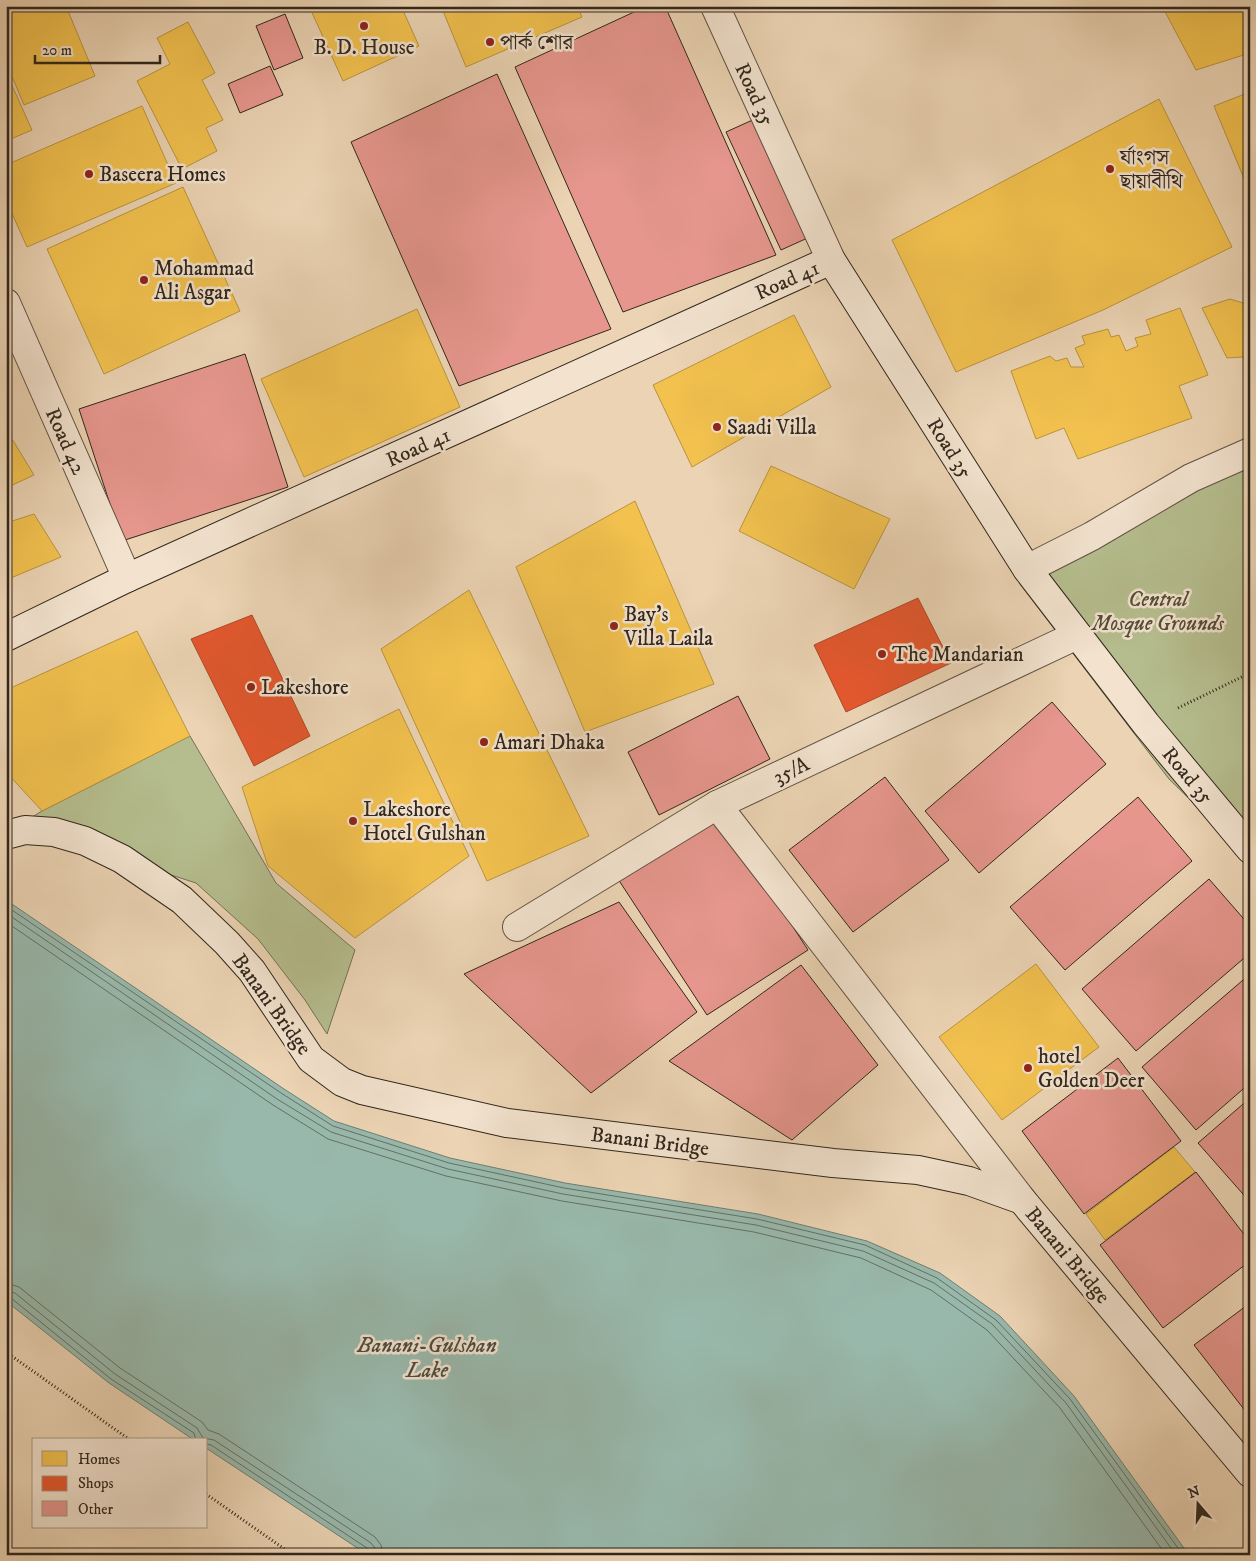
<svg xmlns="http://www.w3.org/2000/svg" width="1256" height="1561" viewBox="0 0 1256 1561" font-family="'IM FELL DW Pica','Noto Serif Bengali',serif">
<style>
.green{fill:#b5bd8e;stroke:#737255}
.water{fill:#98b8ab;stroke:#6f7e72}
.homes{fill:#f2c14e;stroke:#b8933f}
.shops{fill:#e4572e;stroke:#ae4929}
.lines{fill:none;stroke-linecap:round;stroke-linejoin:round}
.shore{stroke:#647064;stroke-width:1}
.building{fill:#e6968d;stroke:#31271c}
.street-casing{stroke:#605242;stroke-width:30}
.secondary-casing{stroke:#31271c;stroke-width:30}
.path{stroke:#31271c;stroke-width:3;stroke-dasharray:1 2.5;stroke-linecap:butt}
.street{stroke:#f2e2ce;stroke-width:28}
.secondary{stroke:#f2e2ce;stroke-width:28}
.poi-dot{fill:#8f2418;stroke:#f2e2ce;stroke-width:2}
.labels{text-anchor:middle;stroke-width:5;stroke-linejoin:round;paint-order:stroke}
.poi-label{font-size:21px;fill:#31271c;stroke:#f2e2ce;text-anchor:start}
.street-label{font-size:21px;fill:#31271c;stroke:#f2e2ce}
.park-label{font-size:21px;font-style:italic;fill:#524c38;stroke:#f2e2ce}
.water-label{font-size:22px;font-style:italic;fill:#4b4b40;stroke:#f2e2ce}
</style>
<rect width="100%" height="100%" fill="#ebd3b3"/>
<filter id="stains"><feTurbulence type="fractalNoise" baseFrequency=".004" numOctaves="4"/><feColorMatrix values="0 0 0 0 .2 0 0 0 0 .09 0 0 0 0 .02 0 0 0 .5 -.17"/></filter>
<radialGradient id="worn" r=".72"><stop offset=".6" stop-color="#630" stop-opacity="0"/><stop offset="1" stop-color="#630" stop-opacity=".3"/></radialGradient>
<g class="green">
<path d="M 1250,461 L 1250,858 L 1169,779 L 1019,583 L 1199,484 Z"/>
<path d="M 190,736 L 276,883 L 355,950 L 327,1034 L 305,1000 L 258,939 L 196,883 L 122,859 L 24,822 L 42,811 Z"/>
</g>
<path class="water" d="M 6,900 L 284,1089 L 334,1121 L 450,1158 L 565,1183 L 758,1214 L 867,1241 L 940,1273 L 1000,1316 L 1074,1396 L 1189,1555 L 368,1555 L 206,1448 L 206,1440 L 194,1440 L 109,1383 L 6,1301 Z"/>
<g class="homes">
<path d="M 6,6 L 66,6 L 95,76 L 24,105 L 6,62 Z"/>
<path d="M 309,6 L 401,6 L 419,46 L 343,81 Z"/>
<path d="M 441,6 L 577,6 L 582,17 L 466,67 Z"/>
<path d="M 1162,6 L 1250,6 L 1250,53 L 1196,70 Z"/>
<path d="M 188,22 L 215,73 L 202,80 L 223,120 L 206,128 L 217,151 L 182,169 L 137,81 L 170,64 L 157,38 Z"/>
<path d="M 6,72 L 32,130 L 6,141 Z"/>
<path d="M 1250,92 L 1250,193 L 1214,106 Z"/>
<path d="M 1159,99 L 1232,247 L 1103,310 L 956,372 L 892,240 Z"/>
<path d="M 142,106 L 176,183 L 27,247 L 6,200 L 6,165 Z"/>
<path d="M 183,187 L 240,311 L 104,374 L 47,249 Z"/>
<path d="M 1230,299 L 1250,305 L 1250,378 L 1243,357 L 1227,358 L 1202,308 Z"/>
<path d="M 1180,308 L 1208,375 L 1179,386 L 1192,418 L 1078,459 L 1064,428 L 1036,439 L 1011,371 L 1050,356 L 1056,361 L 1067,358 L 1071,367 L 1084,367 L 1075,348 L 1085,344 L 1082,336 L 1108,329 L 1111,337 L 1119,335 L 1126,351 L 1138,346 L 1135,338 L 1151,334 L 1146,320 Z"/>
<path d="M 417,309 L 460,407 L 304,477 L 261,379 Z"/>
<path d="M 794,315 L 831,387 L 692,467 L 653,385 Z"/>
<path d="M 6,429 L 34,475 L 6,488 Z"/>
<path d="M 771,466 L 890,519 L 854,589 L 739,531 Z"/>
<path d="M 635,501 L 714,684 L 585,732 L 516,567 Z"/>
<path d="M 34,514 L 61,557 L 6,580 L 6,523 Z"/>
<path d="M 469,590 L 589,836 L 487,881 L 381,649 Z"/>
<path d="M 137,631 L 190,736 L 42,811 L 6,772 L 6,690 Z"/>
<path d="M 399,709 L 469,856 L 355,938 L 268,866 L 242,787 Z"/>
<path d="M 1036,964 L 1099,1047 L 1002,1120 L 939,1037 Z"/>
<path d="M 1174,1147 L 1195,1172 L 1105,1240 L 1086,1214 Z"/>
</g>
<g class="shops">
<path d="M 918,598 L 951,663 L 846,712 L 814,645 Z"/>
<path d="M 252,615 L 310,736 L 254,766 L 191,639 Z"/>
</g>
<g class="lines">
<g class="shore">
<path d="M 6,906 L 281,1093 L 333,1126 L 449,1163 L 564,1188 L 757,1219 L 865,1245 L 937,1278 L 996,1320 L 1070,1399 L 1183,1555"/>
<path d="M 6,913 L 277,1099 L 331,1132 L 448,1169 L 563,1194 L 756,1225 L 863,1251 L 934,1283 L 992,1324 L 1066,1403 L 1176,1555"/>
<path d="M 6,922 L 273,1105 L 328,1139 L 446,1176 L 562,1201 L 754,1232 L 861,1258 L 931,1290 L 987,1330 L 1060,1408 L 1166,1555"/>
<path d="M 6,1283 L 19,1287 L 120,1368 L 202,1422 L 208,1430 L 219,1434 L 375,1537 L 381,1545 L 383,1555"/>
<path d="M 6,1291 L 15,1293 L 115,1374 L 197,1428 L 203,1438 L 214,1440 L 371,1543 L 375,1548 L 376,1555"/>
<path d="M 6,1297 L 11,1298 L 111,1379 L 194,1433 L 196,1440"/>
<path d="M 206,1444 L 211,1445 L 367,1548 L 370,1555"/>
</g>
</g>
<g class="building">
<path d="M 647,6 L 665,6 L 776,255 L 623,312 L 515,67 Z"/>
<path d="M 285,14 L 303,58 L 274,70 L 256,26 Z"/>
<path d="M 270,66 L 283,95 L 240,113 L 228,84 Z"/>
<path d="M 497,74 L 611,329 L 459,386 L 351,142 Z"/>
<path d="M 757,118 L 812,236 L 781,250 L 726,132 Z"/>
<path d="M 245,354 L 288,487 L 122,541 L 79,409 Z"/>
<path d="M 738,696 L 770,759 L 659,815 L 628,752 Z"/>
<path d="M 1052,702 L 1106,764 L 979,873 L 925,811 Z"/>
<path d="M 885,777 L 949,860 L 853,932 L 789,850 Z"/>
<path d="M 1138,797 L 1192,861 L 1065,970 L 1010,907 Z"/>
<path d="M 719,813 L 808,950 L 707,1015 L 618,879 Z"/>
<path d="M 1209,879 L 1250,926 L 1250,953 L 1136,1051 L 1082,989 Z"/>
<path d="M 619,902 L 697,1012 L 591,1093 L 464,974 Z"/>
<path d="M 801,965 L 878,1065 L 792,1140 L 669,1061 Z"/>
<path d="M 1250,974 L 1250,1083 L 1196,1130 L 1142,1067 Z"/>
<path d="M 1118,1058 L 1181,1141 L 1084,1214 L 1022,1131 Z"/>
<path d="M 1250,1098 L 1250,1202 L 1198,1143 Z"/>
<path d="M 1196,1172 L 1250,1242 L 1250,1261 L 1163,1328 L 1100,1245 Z"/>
<path d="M 1250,1303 L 1250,1417 L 1194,1345 Z"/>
</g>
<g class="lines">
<defs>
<g id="street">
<path d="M 715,6 L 831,260"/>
<path d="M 6,303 L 127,578"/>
<path d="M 1027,569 L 1092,536 L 1191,478 L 1250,452"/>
<path d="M 717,805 L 1022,1200"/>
<path d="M 517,927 L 717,805 L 1077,635"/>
</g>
<g id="secondary">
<path d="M 6,637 L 127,578 L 831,260 L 1027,569 L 1146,724 L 1250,849"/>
<path d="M 6,835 L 25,830 L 54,832 L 85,841 L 122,859 L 182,900 L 227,943 L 252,971 L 311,1059 L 342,1082 L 362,1090 L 507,1123 L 833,1163 L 918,1170 L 969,1181 L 1022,1200 L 1250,1473"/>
</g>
</defs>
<use href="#street" class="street-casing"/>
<use href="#secondary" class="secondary-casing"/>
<g class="path">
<path d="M 1178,708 L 1250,673"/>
<path d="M 6,1352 L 130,1440"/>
<path d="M 206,1494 L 293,1555"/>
</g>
<use href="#street" class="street"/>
<use href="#secondary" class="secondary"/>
</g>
<g class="poi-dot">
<circle cx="364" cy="26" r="5"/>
<circle cx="490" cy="42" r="5"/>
<circle cx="1110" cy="169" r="5"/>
<circle cx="89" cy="174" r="5"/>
<circle cx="144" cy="280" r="5"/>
<circle cx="717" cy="427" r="5"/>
<circle cx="614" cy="626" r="5"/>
<circle cx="882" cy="654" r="5"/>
<circle cx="251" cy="687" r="5"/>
<circle cx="484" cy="742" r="5"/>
<circle cx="353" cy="821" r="5"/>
<circle cx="1028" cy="1068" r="5"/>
</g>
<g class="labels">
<g class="poi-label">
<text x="500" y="49">পার্ক শোর</text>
<text x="364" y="54" text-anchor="middle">B. D. House</text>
<text x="1120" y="164">র্যাংগস<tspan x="1120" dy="24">ছায়াবীথি</tspan></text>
<text x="99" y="181">Baseera Homes</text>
<text x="154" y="275">Mohammad<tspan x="154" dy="24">Ali Asgar</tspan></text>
<text x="727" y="434">Saadi Villa</text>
<text x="624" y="621">Bay's<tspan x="624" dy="24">Villa Laila</tspan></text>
<text x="892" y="661">The Mandarian</text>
<text x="261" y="694">Lakeshore</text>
<text x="494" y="749">Amari Dhaka</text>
<text x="363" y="816">Lakeshore<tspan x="363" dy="24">Hotel Gulshan</tspan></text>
<text x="1038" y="1063">hotel<tspan x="1038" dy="24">Golden Deer</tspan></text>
</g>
<g class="street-label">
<text transform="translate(755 94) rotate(65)" y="7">Road 35</text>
<text transform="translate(787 280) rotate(-24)" y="7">Road 41</text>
<text transform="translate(66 441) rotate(66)" y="7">Road 42</text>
<text transform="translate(418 447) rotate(-24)" y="7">Road 41</text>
<text transform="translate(950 448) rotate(58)" y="7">Road 35</text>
<text transform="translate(791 770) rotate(-25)" y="7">35/A</text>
<text transform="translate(1188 775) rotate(50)" y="7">Road 35</text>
<text transform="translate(272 1004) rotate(54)" y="7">Banani Bridge</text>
<text transform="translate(650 1141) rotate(7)" y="7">Banani Bridge</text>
<text transform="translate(1068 1255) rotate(50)" y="7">Banani Bridge</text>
</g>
<g class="park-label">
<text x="1158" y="606">Central<tspan x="1158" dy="24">Mosque Grounds</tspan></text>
</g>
<g class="water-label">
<text x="427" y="1352">Banani-Gulshan<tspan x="427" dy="25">Lake</tspan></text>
</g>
</g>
<rect width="1256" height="1561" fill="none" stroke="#ebd3b3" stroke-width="25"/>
<rect x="8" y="8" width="1241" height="1546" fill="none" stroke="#31271c" stroke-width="2.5"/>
<rect x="12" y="12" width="1231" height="1536" fill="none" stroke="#31271c"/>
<rect x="32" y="1438" width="175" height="90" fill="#f2e2ce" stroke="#a59787"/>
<rect x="42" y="1451" width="25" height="15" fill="#f2c14e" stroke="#a59787"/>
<text x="78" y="1464" font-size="15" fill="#31271c">Homes</text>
<rect x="42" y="1476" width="25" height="15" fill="#e4572e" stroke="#a59787"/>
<text x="78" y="1488" font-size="15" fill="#31271c">Shops</text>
<rect x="42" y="1501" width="25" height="15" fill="#e6968d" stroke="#a59787"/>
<text x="78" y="1514" font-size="15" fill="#31271c">Other</text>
<g transform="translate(1198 1504) rotate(341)" stroke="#f2e2ce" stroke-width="4" paint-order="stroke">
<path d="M0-4L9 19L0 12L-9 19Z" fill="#31271c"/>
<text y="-8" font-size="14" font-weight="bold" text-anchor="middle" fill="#31271c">N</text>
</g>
<path d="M35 55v8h125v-8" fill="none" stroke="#31271c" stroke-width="2.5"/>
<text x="42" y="55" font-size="15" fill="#31271c" stroke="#f2e2ce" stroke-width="4" paint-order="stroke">20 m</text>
<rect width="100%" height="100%" filter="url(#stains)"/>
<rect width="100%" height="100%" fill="url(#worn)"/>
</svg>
